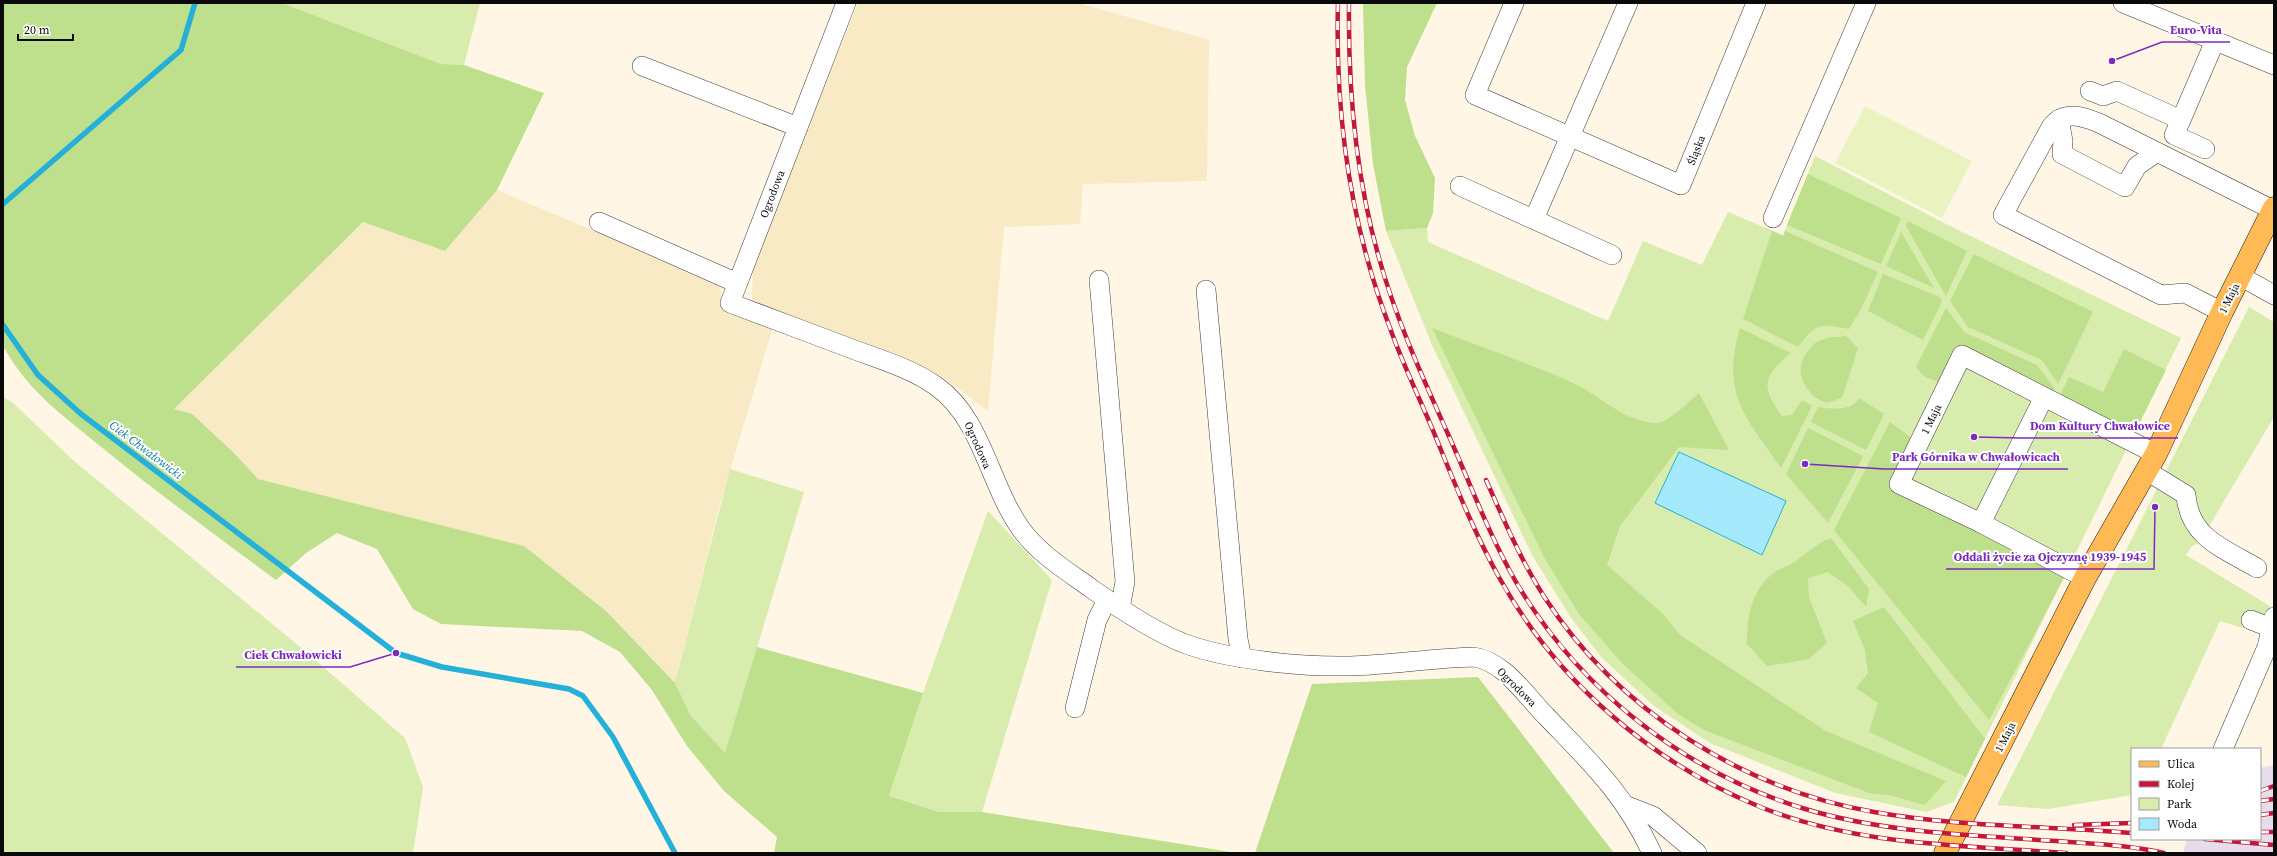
<svg xmlns="http://www.w3.org/2000/svg" width="2277" height="856" viewBox="0 0 2277 856" font-family="'Source Serif 4',serif">
<style>
.industrial{fill:#e6dcea}
.farmland{fill:#f7eac4}
.green{fill:#d8ecad}
.forest{fill:#bedf8b}
.pitch{fill:#eaf3bf}
.water{fill:#a5eafc;stroke:#25b0da}
.lines{fill:none;stroke-linecap:round;stroke-linejoin:round}
.stream{stroke:#25b0da;stroke-width:5.5}
.minor-casing{stroke:#3d3d3d;stroke-width:20}
.major-casing{stroke:#1b1b1b;stroke-width:23}
.minor{stroke:#fff;stroke-width:19}
.major{stroke:#ffba56;stroke-width:22}
.rail-casing{stroke:#c5163c;stroke-width:4.5}
.rail{stroke:#fff;stroke-width:3;stroke-dasharray:9;stroke-linecap:butt}
.labels{text-anchor:middle;stroke-width:4;stroke-linejoin:round;paint-order:stroke}
.street-label{font-size:11px;fill:#0a0a0a;stroke:#fff}
.water-label{font-size:12px;font-style:italic;fill:#097ba5;stroke:#fff}
.leader{fill:none;stroke:#7b2cbf;stroke-width:1.5}
.callout-dot{fill:#7b2cbf;stroke:#fff;stroke-width:1.5}
.callout-label{font-size:12px;text-anchor:middle;font-weight:bold;fill:#7b2cbf;stroke:#fff;stroke-width:4;stroke-linejoin:round;paint-order:stroke}
</style>
<rect width="100%" height="100%" fill="#fff6e6"/>
<path class="industrial" d="M 2274,765 L 2274,853 L 2183,853 L 2187,839 L 2260,839 L 2260,768 Z"/>
<g class="farmland">
<path d="M 858,3 L 1078,3 L 1209,40 L 1207,181 L 1083,184 L 1080,224 L 1004,227 L 988,411 L 943,377 L 752,300 L 753,264 Z"/>
<path d="M 497,190 L 720,284 L 723,309 L 772,330 L 720,504 L 675,683 L 606,611 L 524,546 L 258,479 L 235,454 L 173,410 L 363,222 L 445,251 Z"/>
</g>
<g class="green">
<path d="M 282,3 L 480,3 L 464,65 L 441,64 Z"/>
<path d="M 1815,156 L 1950,226 L 2181,338 L 1954,802 L 1926,812 L 1835,793 L 1710,743 L 1654,706 L 1602,658 L 1571,618 L 1532,555 L 1432,345 L 1386,231 L 1427,228 L 1428,242 L 1608,321 L 1643,241 L 1702,265 L 1728,212 L 1783,235 Z"/>
<path d="M 2249,307 L 2274,322 L 2274,417 L 2199,543 L 2192,546 L 2186,555 L 2270,606 L 2263,634 L 2220,621 L 2161,749 L 2132,749 L 2132,795 L 2048,809 L 1997,805 Z"/>
<path d="M 3,397 L 12,402 L 74,461 L 299,646 L 405,738 L 423,787 L 413,853 L 3,853 Z"/>
<path d="M 730,469 L 804,492 L 725,754 L 691,716 L 675,683 Z"/>
<path d="M 988,511 L 1052,580 L 982,812 L 939,812 L 889,796 L 923,693 Z"/>
</g>
<g class="forest">
<path d="M 3,3 L 282,3 L 441,64 L 464,65 L 544,93 L 497,190 L 445,251 L 363,222 L 174,409 L 192,414 L 235,454 L 258,479 L 524,546 L 606,611 L 675,683 L 691,716 L 725,753 L 757,647 L 923,693 L 889,796 L 939,812 L 982,812 L 1237,853 L 774,853 L 777,837 L 724,791 L 687,746 L 652,690 L 620,652 L 582,631 L 441,624 L 413,609 L 377,549 L 337,533 L 306,553 L 276,580 C 217,536 157,493 100,446 C 60,413 29,392 3,346 Z"/>
<path d="M 1363,3 L 1437,3 L 1407,67 L 1405,100 L 1415,136 L 1435,178 L 1433,213 L 1427,228 L 1386,231 L 1373,164 L 1365,85 Z"/>
<path d="M 1808,174 L 1901,218 L 1881,264 L 1787,225 Z"/>
<path d="M 1908,221 L 1967,251 L 1946,296 L 1906,226 Z"/>
<path d="M 1772,231 L 1783,236 L 1785,231 L 1878,272 L 1861,309 L 1849,329 C 1820,323 1816,323 1798,347 L 1743,319 Z"/>
<path d="M 1901,232 L 1934,288 L 1886,266 Z"/>
<path d="M 1974,254 L 2093,312 L 2058,384 L 2042,360 L 1968,327 L 1950,301 Z"/>
<path d="M 1883,274 L 1940,297 L 1942,302 L 1923,340 L 1868,311 Z"/>
<path d="M 1946,308 L 1964,332 L 2037,365 L 2055,389 L 2051,396 L 1960,351 L 1944,384 L 1925,377 L 1916,367 Z"/>
<path d="M 1432,328 C 1478,346 1525,362 1571,382 C 1599,394 1624,423 1658,423 C 1668,422 1691,400 1699,393 L 1729,450 L 1679,447 L 1620,526 L 1607,565 L 1663,614 L 1680,635 L 1826,731 L 1946,781 L 1925,805 L 1889,795 L 1869,793 L 1704,730 L 1678,714 L 1622,663 L 1579,614 L 1544,557 Z"/>
<path d="M 1740,328 L 1791,353 C 1763,376 1760,386 1782,416 L 1792,415 L 1802,400 L 1812,406 L 1781,468 C 1745,415 1721,396 1740,328 Z"/>
<path d="M 1846,336 L 1858,348 L 1842,398 L 1827,403 C 1806,396 1792,372 1807,352 C 1811,347 1815,342 1821,340 C 1828,337 1838,337 1846,336 Z"/>
<path d="M 2124,349 L 2166,370 L 2132,438 L 2058,399 L 2069,377 L 2103,392 Z"/>
<path d="M 1859,398 L 1884,414 L 1866,450 L 1811,422 L 1818,407 C 1832,409 1851,412 1859,398 Z"/>
<path d="M 1890,422 L 1914,440 L 1893,484 L 2066,574 L 1989,720 L 1834,530 Z"/>
<path d="M 1808,428 L 1863,456 L 1828,523 L 1786,474 Z"/>
<path d="M 1831,538 L 1869,589 L 1866,607 L 1848,586 L 1828,572 L 1808,578 L 1809,598 L 1827,643 L 1809,659 L 1767,666 L 1747,644 C 1747,617 1751,589 1775,572 C 1781,568 1789,566 1795,562 C 1807,553 1817,543 1831,538 Z"/>
<path d="M 1884,607 L 1985,739 L 1966,777 L 1869,732 L 1878,703 L 1856,688 L 1868,673 L 1865,650 L 1853,621 Z"/>
<path d="M 1478,677 L 1614,853 L 1255,853 L 1312,684 Z"/>
</g>
<path class="pitch" d="M 1865,106 L 1972,161 L 1942,218 L 1835,163 Z"/>
<path class="water" d="M 1679,452 L 1786,501 L 1762,555 L 1655,503 Z"/>
<g class="lines">
<g class="stream">
<path d="M 3,204 L 181,50 L 195,3"/>
<path d="M 3,325 L 38,375 L 81,414 L 396,653 L 442,667 L 569,689 L 583,696 L 613,737 L 675,853"/>
</g>
<defs>
<g id="minor">
<path d="M 846,3 L 730,303 C 772,319 813,334 855,350 C 882,360 912,369 936,386 C 982,418 989,484 1021,529 C 1039,554 1067,571 1092,589 C 1120,609 1151,630 1183,643 C 1228,660 1302,667 1350,666 C 1391,665 1432,658 1474,657 C 1505,662 1525,695 1546,716 C 1590,762 1624,793 1652,853"/>
<path d="M 1514,3 L 1475,95 L 1681,185 L 1756,3"/>
<path d="M 2123,3 L 2274,65"/>
<path d="M 642,66 L 798,127"/>
<path d="M 2090,91 L 2103,96 L 2117,91 L 2181,120 L 2215,41"/>
<path d="M 2059,119 L 2063,141 L 2062,154 L 2125,187 L 2137,166 L 2157,152"/>
<path d="M 2181,120 L 2174,135 L 2205,149"/>
<path d="M 1460,186 L 1612,255"/>
<path d="M 1773,218 L 1866,3"/>
<path d="M 1534,219 L 1628,3"/>
<path d="M 599,222 L 737,283"/>
<path d="M 2240,276 L 2274,295"/>
<path d="M 1099,280 L 1125,582 L 1120,608"/>
<path d="M 1206,290 L 1238,639 L 1242,658"/>
<path d="M 2222,312 L 2185,293 L 2161,295 L 2003,215 L 2051,127 C 2064,110 2082,116 2099,123 L 2273,210"/>
<path d="M 2147,471 L 2186,495 C 2189,538 2225,549 2257,568"/>
<path d="M 1981,523 L 2044,397"/>
<path d="M 2085,578 L 1981,523 L 1899,484 L 1962,355 L 2156,454"/>
<path d="M 2251,620 L 2271,628"/>
<path d="M 1075,708 L 1097,620 L 1107,600"/>
<path d="M 2223,749 L 2267,647 L 2274,617"/>
<path d="M 1625,805 L 1653,816 L 1697,853"/>
</g>
<path id="major" d="M 1945,853 L 2085,578 L 2156,454 L 2222,312 L 2274,208"/>
</defs>
<use href="#minor" class="minor-casing"/>
<use href="#major" class="major-casing"/>
<use href="#minor" class="minor"/>
<use href="#major" class="major"/>
<defs>
<g id="rail">
<path d="M 1338,3 C 1335,114 1350,224 1390,328 C 1402,362 1418,395 1432,428 C 1453,479 1473,531 1500,579 C 1557,681 1651,762 1758,806 C 1855,846 1963,845 2066,853"/>
<path d="M 1349,3 C 1348,89 1355,174 1379,258 C 1396,319 1422,376 1448,434 C 1470,483 1489,535 1516,582 C 1579,689 1683,771 1802,808 C 1883,833 1972,835 2056,841 C 2092,844 2129,845 2164,853"/>
<path d="M 1486,480 C 1504,520 1521,561 1545,598 C 1618,710 1742,789 1874,812 C 1958,827 2046,826 2132,833"/>
<path d="M 2260,791 L 2274,786"/>
<path d="M 2260,801 L 2274,799"/>
<path d="M 2260,815 L 2274,813"/>
<path d="M 2074,825 L 2132,823"/>
<path d="M 2260,832 L 2274,832"/>
<path d="M 2205,839 L 2274,845"/>
</g>
</defs>
<use href="#rail" class="rail-casing"/>
<use href="#rail" class="rail"/>
</g>
<g class="labels">
<g class="street-label">
<text transform="translate(1696 150) rotate(-68)" y="4">Śląska</text>
<text transform="translate(772 194) rotate(-69)" y="4">Ogrodowa</text>
<text transform="translate(2229 298) rotate(-64)" y="4">1 Maja</text>
<text transform="translate(1931 419) rotate(-64)" y="4">1 Maja</text>
<text transform="translate(978 445) rotate(66)" y="4">Ogrodowa</text>
<text transform="translate(1517 687) rotate(45)" y="4">Ogrodowa</text>
<text transform="translate(2005 737) rotate(-63)" y="4">1 Maja</text>
</g>
<g class="water-label">
<text transform="translate(146 450) rotate(37)" y="4">Ciek Chwałowicki</text>
</g>
</g>
<path class="leader" d="M2112 61L2162 42H2230M1974 437L2022 438H2178M1805 464L1884 469H2068M2155 507L2154 569H1946M396 653L350 667H236"/>
<g class="callout-dot">
<circle cx="2112" cy="61" r="4"/>
<circle cx="1974" cy="437" r="4"/>
<circle cx="1805" cy="464" r="4"/>
<circle cx="2155" cy="507" r="4"/>
<circle cx="396" cy="653" r="4"/>
</g>
<g class="callout-label">
<text x="2196" y="34">Euro-Vita</text>
<text x="2100" y="430">Dom Kultury Chwałowice</text>
<text x="1976" y="461">Park Górnika w Chwałowicach</text>
<text x="2050" y="561">Oddali życie za Ojczyznę 1939-1945</text>
<text x="293" y="659">Ciek Chwałowicki</text>
</g>
<rect width="2277" height="856" fill="none" stroke="#0a0a0a" stroke-width="8"/>
<rect x="2131" y="748" width="130" height="92" fill="#ffffff" stroke="#9d9d9d"/>
<rect x="2139" y="761" width="20" height="6" fill="#ffba56" stroke="#9d9d9d"/>
<text x="2167" y="768" font-size="12" fill="#0a0a0a">Ulica</text>
<rect x="2139" y="781" width="20" height="6" fill="#c5163c" stroke="#9d9d9d"/>
<text x="2167" y="788" font-size="12" fill="#0a0a0a">Kolej</text>
<rect x="2139" y="798" width="20" height="12" fill="#d8ecad" stroke="#9d9d9d"/>
<text x="2167" y="808" font-size="12" fill="#0a0a0a">Park</text>
<rect x="2139" y="818" width="20" height="12" fill="#a5eafc" stroke="#9d9d9d"/>
<text x="2167" y="828" font-size="12" fill="#0a0a0a">Woda</text>
<path d="M18 34v6h55v-6" fill="none" stroke="#0a0a0a" stroke-width="2"/>
<text x="24" y="34" font-size="12" fill="#0a0a0a" stroke="#ffffff" stroke-width="3" paint-order="stroke">20 m</text>
</svg>
